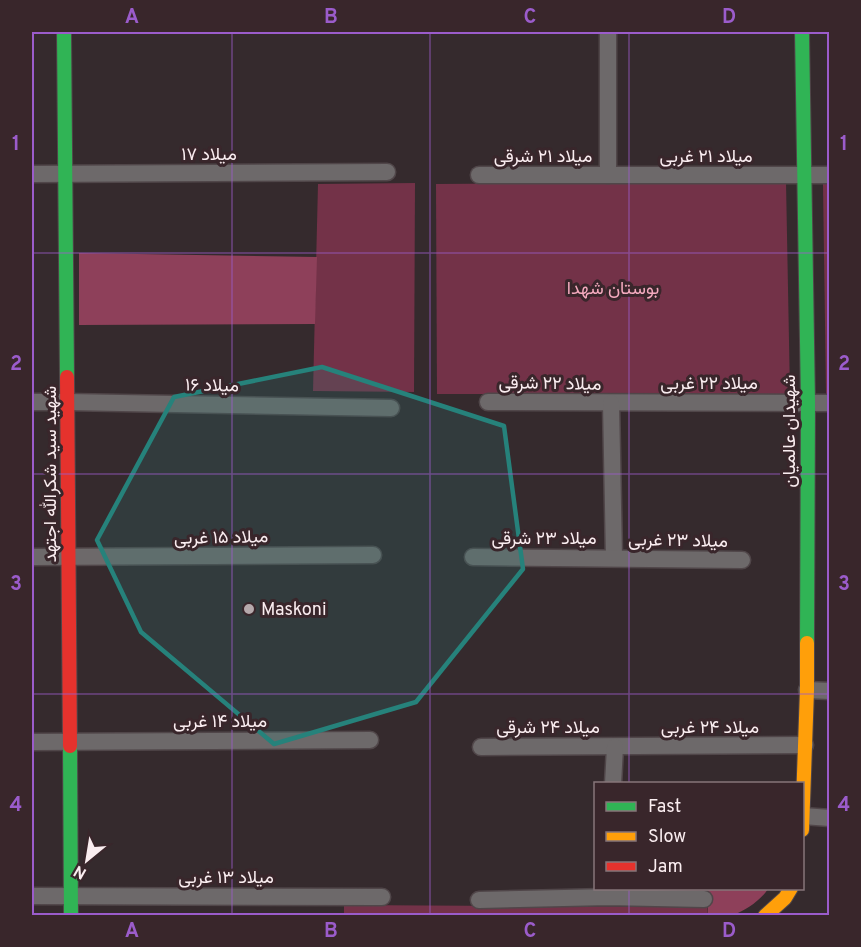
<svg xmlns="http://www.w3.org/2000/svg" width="861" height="947" viewBox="0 0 861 947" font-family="Overpass,Vazirmatn,sans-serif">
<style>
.green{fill:#733248}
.forest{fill:#8e405a}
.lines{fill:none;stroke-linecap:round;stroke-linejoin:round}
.street-casing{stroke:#504649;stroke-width:19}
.fast-casing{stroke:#504649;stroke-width:16}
.slow-casing{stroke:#504649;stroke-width:16}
.jam-casing{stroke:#504649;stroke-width:16}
.street{stroke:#6d696a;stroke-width:16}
.fast{stroke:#30b455;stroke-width:14}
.slow{stroke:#ff9f0a;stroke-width:14}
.jam{stroke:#e5322d;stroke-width:14}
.marked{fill:#26827b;fill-opacity:0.2;stroke:#26827b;stroke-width:4.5;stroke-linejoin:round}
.grid{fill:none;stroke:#9b5ccb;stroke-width:1.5;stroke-opacity:0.55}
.poi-dot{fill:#b5a9ac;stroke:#39262b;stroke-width:2}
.labels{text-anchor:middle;stroke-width:6;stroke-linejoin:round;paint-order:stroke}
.street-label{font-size:18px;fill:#faedf0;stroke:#39262b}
.park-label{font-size:18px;fill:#f5aabf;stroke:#39262b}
.poi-label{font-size:18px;fill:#faedf0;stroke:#39262b;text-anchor:start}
.neatline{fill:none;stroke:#9b5ccb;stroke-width:2}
.grid-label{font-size:20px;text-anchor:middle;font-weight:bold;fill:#9b5ccb}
</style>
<rect width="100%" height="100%" fill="#352a2d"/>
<g class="green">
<path d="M 786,182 L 790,394 L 437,394 L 436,184 Z"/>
<path d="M 415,183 L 414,392 L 313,391 L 318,184 Z"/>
<path d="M 823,184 L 830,184 L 829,394 L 826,394 Z"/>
<path d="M 344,905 L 707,907 L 708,915 L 344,916 Z"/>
</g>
<g class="forest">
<path d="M 79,253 L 317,257 L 315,324 L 79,325 Z"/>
<path d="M 707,889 L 768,889 C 761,900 745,911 733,915 C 725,917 716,915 708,915 Z"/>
</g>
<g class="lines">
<defs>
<g id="street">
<path d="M 608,32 L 608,175"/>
<path d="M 32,174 L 387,172"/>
<path d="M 479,175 L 830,175"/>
<path d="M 32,402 L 67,402 L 391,408"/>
<path d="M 488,402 L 830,403"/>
<path d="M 611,403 L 614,558"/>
<path d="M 32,557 L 373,555"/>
<path d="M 473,557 L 742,560"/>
<path d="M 807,690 L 830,691"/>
<path d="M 32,742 L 370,740"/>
<path d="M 481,747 L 805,745"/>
<path d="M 613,784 L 615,747"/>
<path d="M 803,816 L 830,818"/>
<path d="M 32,896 L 382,897"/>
<path d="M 479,900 L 608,897 L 704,899"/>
</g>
<g id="fast">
<path d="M 64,32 L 67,377"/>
<path d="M 802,32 L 808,403 L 807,643"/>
<path d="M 70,746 L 71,916"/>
</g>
<g id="slow">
<path d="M 802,830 L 807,690 L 807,643"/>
<path d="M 765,916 L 785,898 L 791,888"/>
</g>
<path id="jam" d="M 67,377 L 70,746"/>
</defs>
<use href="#street" class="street-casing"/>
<use href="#fast" class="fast-casing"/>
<use href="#slow" class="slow-casing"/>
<use href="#jam" class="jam-casing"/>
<use href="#street" class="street"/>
<use href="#fast" class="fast"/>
<use href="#slow" class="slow"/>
<use href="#jam" class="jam"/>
</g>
<path class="marked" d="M 322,367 L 504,426 L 523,569 L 416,702 L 274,744 L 141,632 L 97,540 L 174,397 Z"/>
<path class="grid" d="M 232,32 L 232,916M 430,32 L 430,916M 629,32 L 629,784M 32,253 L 830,253M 32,474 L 830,474M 32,694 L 830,694M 629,888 L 629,916"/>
<circle class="poi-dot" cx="249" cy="609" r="6"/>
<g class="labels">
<g class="street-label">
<text x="209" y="160">میلاد ۱۷</text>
<text x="543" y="162">میلاد ۲۱ شرقی</text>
<text x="706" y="162">میلاد ۲۱ غربی</text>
<text transform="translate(550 383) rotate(1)" y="6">میلاد ۲۲ شرقی</text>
<text x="709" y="389">میلاد ۲۲ غربی</text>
<text transform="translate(212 385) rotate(1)" y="6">میلاد ۱۶</text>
<text transform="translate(789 431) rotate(-90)" y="6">شهیدان عالمیان</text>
<text transform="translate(50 474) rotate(-90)" y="6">شهید سید شکرالله اجتهد</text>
<text transform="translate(221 537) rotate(-1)" y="6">میلاد ۱۵ غربی</text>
<text x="544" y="544">میلاد ۲۳ شرقی</text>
<text transform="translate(678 540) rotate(1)" y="6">میلاد ۲۳ غربی</text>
<text x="220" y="727">میلاد ۱۴ غربی</text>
<text x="548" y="733">میلاد ۲۴ شرقی</text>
<text x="710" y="733">میلاد ۲۴ غربی</text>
<text x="226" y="883">میلاد ۱۳ غربی</text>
</g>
<g class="park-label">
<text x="613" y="294">بوستان شهدا</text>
</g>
<g class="poi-label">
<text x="261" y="615">Maskoni</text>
</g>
</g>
<rect width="861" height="947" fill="none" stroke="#39262b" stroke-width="66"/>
<rect x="594" y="782" width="210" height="108" fill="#39262b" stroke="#86767a" stroke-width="1.5"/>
<rect x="606" y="802" width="30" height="9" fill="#30b455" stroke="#86767a" stroke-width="1.5"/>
<text x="648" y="812" font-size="18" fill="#faedf0">Fast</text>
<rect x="606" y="832" width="30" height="9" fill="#ff9f0a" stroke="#86767a" stroke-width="1.5"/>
<text x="648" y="842" font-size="18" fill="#faedf0">Slow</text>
<rect x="606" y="862" width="30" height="9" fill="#e5322d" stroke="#86767a" stroke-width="1.5"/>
<text x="648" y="872" font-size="18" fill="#faedf0">Jam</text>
<g transform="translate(87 860) rotate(210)" stroke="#39262b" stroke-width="4.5" paint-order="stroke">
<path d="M0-4.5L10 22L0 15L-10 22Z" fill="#faedf0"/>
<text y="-9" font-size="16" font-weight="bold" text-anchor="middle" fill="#faedf0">N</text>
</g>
<rect x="33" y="33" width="795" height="881" class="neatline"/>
<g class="grid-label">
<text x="132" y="23">A</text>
<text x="331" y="23">B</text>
<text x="530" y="23">C</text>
<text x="729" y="23">D</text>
<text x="16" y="150">1</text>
<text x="844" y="150">1</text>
<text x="16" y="370">2</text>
<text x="844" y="370">2</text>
<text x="16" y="590">3</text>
<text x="844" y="590">3</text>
<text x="16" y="811">4</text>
<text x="844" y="811">4</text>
<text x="132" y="937">A</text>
<text x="331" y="937">B</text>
<text x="530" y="937">C</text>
<text x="729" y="937">D</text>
</g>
</svg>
